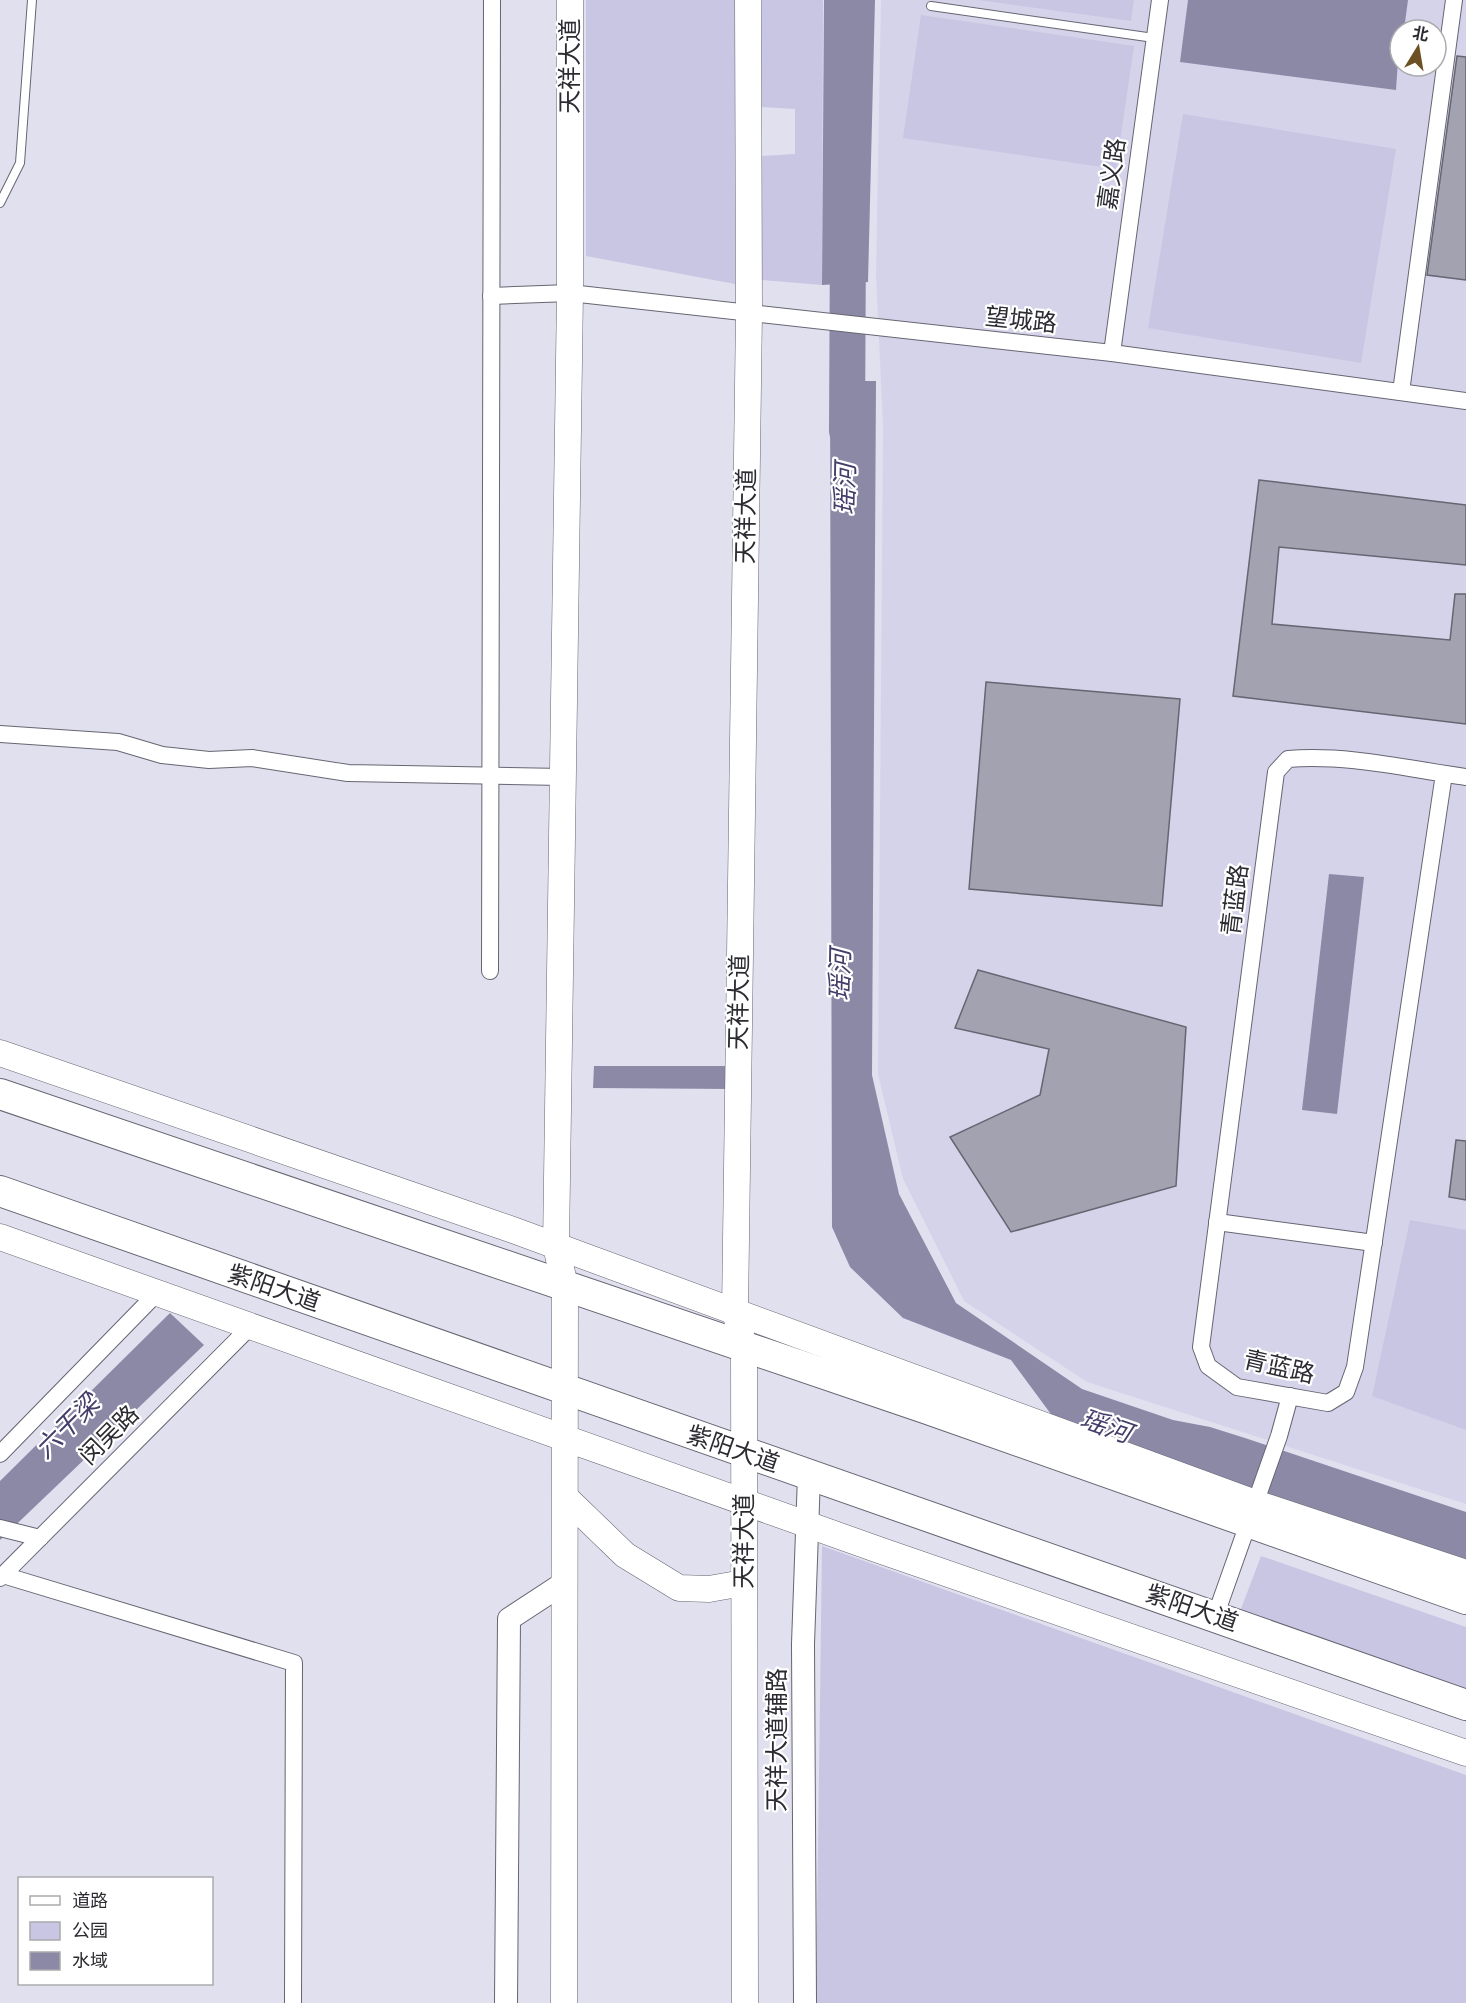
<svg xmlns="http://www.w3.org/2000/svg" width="1466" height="2003" viewBox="0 0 1466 2003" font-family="'Zilla Slab','Noto Sans SC',serif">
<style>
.built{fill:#d5d3ea;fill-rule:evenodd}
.green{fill:#c8c6e3}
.water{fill:#8c89a7}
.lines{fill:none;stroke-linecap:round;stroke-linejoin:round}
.river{stroke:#8c89a7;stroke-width:36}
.building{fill:#a3a2b0;stroke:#666572;stroke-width:1.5}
.lane-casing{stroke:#666572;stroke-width:10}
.street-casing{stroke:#666572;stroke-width:18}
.secondary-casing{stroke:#666572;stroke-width:24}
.primary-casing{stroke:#666572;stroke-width:27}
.highway-casing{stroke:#666572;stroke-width:32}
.lane{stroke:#fff;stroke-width:8}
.street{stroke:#fff;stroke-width:16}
.secondary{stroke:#fff;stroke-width:22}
.primary{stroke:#fff;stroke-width:26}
.highway{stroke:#fff;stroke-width:30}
.labels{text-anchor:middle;stroke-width:4.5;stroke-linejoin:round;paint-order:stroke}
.street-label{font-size:24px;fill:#2c2b31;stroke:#fff}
.water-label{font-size:26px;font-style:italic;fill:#453e6a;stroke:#fff}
</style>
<rect width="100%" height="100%" fill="#e1e0ef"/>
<path class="built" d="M 881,0 L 1466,0 L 1466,1504 L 1087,1382 L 964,1301 L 903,1179 L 878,1074 L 883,426 L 876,275 ZM 1400,30 L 1436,30 L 1436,66 L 1400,66 Z"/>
<g class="green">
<path d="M 586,0 L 737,0 L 735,284 L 586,256 Z"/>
<path d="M 762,0 L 823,0 L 822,285 L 762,280 L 760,156 L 795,154 L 795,109 L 761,107 Z"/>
<path d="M 978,0 L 1134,0 L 1131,21 Z"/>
<path d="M 921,15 L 1134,46 L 1116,169 L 903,138 Z"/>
<path d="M 1183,114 L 1396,149 L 1361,363 L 1148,328 Z"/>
<path d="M 1410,1220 L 1466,1230 L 1466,1430 L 1372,1396 Z"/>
<path d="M 822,1546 L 1466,1775 L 1466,2003 L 816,2003 Z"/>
<path d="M 1261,1556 L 1466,1627 L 1466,1692 L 1239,1614 Z"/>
</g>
<g class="water">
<path d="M 824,0 L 875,0 L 868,282 L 822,285 Z"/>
<path d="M 1188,0 L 1408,0 L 1404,30 L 1400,30 L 1396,90 L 1180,62 Z"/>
<path d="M 830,381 L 876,381 L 872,1075 L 899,1194 L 956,1303 L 1082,1389 L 1173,1420 L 1210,1427 L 1245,1438 L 1466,1512 L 1466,1565 L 1056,1421 L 1011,1360 L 903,1318 L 850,1267 L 832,1227 Z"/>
<path d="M 1329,874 L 1364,877 L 1337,1114 L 1302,1110 Z"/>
<path d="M 594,1066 L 731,1066 L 731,1089 L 593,1088 Z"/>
<path d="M 170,1313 L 204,1345 L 0,1540 L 0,1481 Z"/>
</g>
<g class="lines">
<path class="river" d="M 847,431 L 848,235"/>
</g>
<g class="building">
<path d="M 1457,56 L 1466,57 L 1466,280 L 1427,275 Z"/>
<path d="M 1259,480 L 1466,505 L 1466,565 L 1279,547 L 1272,624 L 1450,640 L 1455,594 L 1466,594 L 1466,724 L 1233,696 Z"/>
<path d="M 986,682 L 1180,699 L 1162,906 L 969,889 Z"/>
<path d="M 978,970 L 1186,1027 L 1176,1186 L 1011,1232 L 950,1137 L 1040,1095 L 1049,1049 L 955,1028 Z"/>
<path d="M 1456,1140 L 1466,1141 L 1466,1200 L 1449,1197 Z"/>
</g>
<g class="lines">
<defs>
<g id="lane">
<path d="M 931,6 L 1154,38"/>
<path d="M 0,203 L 20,163 L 32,0"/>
</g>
<g id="street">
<path d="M 491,296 L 570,293 L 1112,353 L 1466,401"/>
<path d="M 1112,353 L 1160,0"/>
<path d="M 1401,392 L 1454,0"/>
<path d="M 0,734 L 118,742 L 162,755 L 209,760 L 252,758 L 348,773 L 563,777"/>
<path d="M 1444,774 L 1355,1367 L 1346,1392 L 1328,1403 L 1237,1387 L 1208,1366 L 1201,1347 L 1276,772 L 1288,759 C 1347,754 1408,769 1466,777"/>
<path d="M 490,971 L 492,0"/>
<path d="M 1217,1222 L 1374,1243"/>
<path d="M 0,1454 L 157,1293"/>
<path d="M 0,1528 L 40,1538"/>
<path d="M 3,1575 L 294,1663 L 293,2003"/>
<path d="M 0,1578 L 251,1326"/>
<path d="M 1215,1617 L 1279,1436 L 1290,1396"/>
</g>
<g id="secondary">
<path d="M 506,2003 L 509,1619 L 564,1583"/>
<path d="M 805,2003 L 803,1644 L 809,1476"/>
</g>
<g id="primary">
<path d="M 0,1053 L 513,1230 L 1255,1503 L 1466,1573"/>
<path d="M 0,1237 L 879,1550 L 1466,1753"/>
<path d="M 566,1498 L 625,1555 L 679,1588 L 709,1589 L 743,1583"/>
<path d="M 564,2003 L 565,1286 L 556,1246 L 570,293 L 570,0"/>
<path d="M 745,2003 L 744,1347 L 735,1311 L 749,313 L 748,0"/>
</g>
<g id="highway">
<path d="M 0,1094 L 925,1408 L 1466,1599"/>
<path d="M 0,1191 L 1466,1705"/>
</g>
</defs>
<use href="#lane" class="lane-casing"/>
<use href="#street" class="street-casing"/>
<use href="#secondary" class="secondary-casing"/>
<use href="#primary" class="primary-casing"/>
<use href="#highway" class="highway-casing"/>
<use href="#lane" class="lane"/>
<use href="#street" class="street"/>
<use href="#secondary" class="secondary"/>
<use href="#primary" class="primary"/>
<use href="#highway" class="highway"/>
</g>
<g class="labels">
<g class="street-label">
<text transform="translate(570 66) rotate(-90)" y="8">天祥大道</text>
<text transform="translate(1112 174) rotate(-82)" y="8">嘉义路</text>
<text transform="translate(1021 320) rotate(6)" y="8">望城路</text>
<text transform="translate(746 516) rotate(-89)" y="8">天祥大道</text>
<text transform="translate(1235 900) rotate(-83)" y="8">青蓝路</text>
<text transform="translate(739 1002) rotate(-89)" y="8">天祥大道</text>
<text transform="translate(274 1288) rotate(19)" y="8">紫阳大道</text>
<text transform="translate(1279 1367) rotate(13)" y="8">青蓝路</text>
<text transform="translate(109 1435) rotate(-45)" y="8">闵吴路</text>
<text transform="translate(733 1449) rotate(19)" y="8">紫阳大道</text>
<text transform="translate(744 1541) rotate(-90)" y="8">天祥大道</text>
<text transform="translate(1192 1608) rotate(19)" y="8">紫阳大道</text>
<text transform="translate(777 1740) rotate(-90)" y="8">天祥大道辅路</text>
</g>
<g class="water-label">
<text transform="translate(845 489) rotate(-89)" y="9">瑶河</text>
<text transform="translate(840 975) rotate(-89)" y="9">瑶河</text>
<text transform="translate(67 1426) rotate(-45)" y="9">六干梁</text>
<text transform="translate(1106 1426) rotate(19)" y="9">瑶河</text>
</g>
</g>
<rect x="18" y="1877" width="195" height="108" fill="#ffffff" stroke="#abaaad" stroke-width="1.5"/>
<rect x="30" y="1896" width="30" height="9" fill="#ffffff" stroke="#abaaad" stroke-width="1.5"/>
<text x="72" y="1907" font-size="18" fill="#2c2b31">道路</text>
<rect x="30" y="1922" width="30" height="18" fill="#c8c6e3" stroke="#abaaad" stroke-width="1.5"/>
<text x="72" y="1937" font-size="18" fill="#2c2b31">公园</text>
<rect x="30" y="1952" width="30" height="18" fill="#8c89a7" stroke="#abaaad" stroke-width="1.5"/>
<text x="72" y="1967" font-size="18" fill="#2c2b31">水域</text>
<g transform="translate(1418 48) rotate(11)"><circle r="28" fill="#ffffff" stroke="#abaaad" stroke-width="1.5"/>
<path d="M0-4.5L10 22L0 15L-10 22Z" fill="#6d5124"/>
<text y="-9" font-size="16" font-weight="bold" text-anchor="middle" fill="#2c2b31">北</text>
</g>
</svg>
